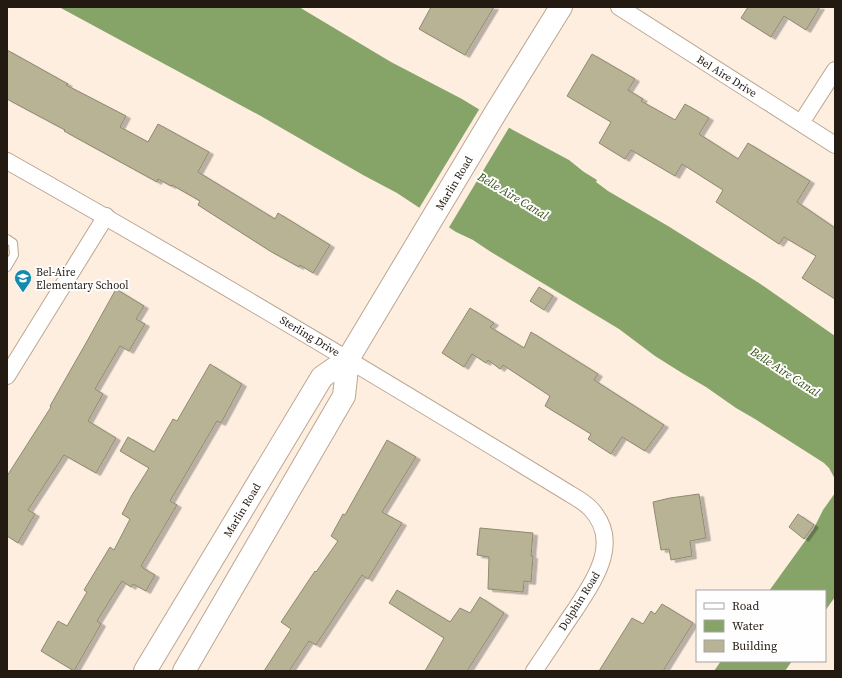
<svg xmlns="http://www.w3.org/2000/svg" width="842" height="678" viewBox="0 0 842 678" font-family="'Source Serif 4',serif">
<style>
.water{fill:#86a368}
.pier{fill:#fdeee0}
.building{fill:#b9b396;stroke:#8f8a6e;filter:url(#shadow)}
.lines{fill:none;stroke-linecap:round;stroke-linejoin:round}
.lane-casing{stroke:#bca690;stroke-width:10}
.street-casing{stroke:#bca690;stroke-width:18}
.secondary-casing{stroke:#bca690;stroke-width:24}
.lane{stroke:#fff;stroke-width:8}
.street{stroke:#fff;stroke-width:16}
.secondary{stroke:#fff;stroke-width:22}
.labels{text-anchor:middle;stroke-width:4;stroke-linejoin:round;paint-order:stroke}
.street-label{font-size:11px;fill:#231a12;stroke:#fefefe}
.poi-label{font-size:11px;fill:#231a12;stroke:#fefefe;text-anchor:start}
.water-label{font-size:12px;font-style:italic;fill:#344f0f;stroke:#fefefe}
</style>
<defs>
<filter id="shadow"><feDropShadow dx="4.5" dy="2.5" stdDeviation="0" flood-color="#0004"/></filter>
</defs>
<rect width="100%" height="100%" fill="#fdeee0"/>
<g class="water">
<path d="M 59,7 L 299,7 L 391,62 L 462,99 L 513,130 L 569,160 L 584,172 L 597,180 L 596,182 L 608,191 L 668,226 L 759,283 L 835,336 L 835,479 L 829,468 L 824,463 L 755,419 L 736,408 L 706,387 L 682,373 L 655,356 L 619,329 L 491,252 L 473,240 L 456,232 L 397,193 L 363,175 L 259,115 Z"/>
<path d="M 835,493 L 835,597 L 825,611 L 825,591 L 769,591 L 813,530 L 823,510 Z"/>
<path d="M 721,661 L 792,661 L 785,671 L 714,671 Z"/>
</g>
<path class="pier" d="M 480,108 L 510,126 L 448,229 L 418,210 Z"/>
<g class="building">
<path d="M 431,7 L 494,7 L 465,55 L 419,29 Z"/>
<path d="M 748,7 L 820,7 L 806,30 L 784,16 L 771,37 L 741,18 Z"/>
<path d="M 7,50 L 68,84 L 66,85 L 126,116 L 120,127 L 148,142 L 158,124 L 209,152 L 198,172 L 275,219 L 278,213 L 330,245 L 313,273 L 300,265 L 299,267 L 270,251 L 198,205 L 200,201 L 172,185 L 171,186 L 158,179 L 157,182 L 64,131 L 65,130 L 7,99 Z"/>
<path d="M 592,54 L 635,79 L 628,90 L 643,99 L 641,101 L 675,120 L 685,104 L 709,118 L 699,134 L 738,159 L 748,143 L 810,181 L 797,202 L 835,228 L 835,299 L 802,278 L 816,256 L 784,237 L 779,244 L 716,202 L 723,190 L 682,164 L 675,176 L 631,150 L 625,159 L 599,143 L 611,122 L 567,96 Z"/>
<path d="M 539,287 L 553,296 L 544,310 L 530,301 Z"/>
<path d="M 116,289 L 144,306 L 136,319 L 145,324 L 129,351 L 120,346 L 95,389 L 103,394 L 88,421 L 116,438 L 96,473 L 64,455 L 28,510 L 35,514 L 18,543 L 7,536 L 7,476 L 51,407 L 50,406 L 86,343 Z"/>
<path d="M 470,308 L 494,323 L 490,327 L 524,348 L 531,332 L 598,374 L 594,380 L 664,425 L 645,451 L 622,437 L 611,454 L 588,439 L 591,434 L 545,406 L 550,396 L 503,365 L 500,369 L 488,360 L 486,363 L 472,354 L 464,367 L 442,353 Z"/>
<path d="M 210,364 L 242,384 L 221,423 L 217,421 L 170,501 L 177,505 L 141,566 L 143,567 L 143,568 L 155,575 L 146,591 L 133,584 L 131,587 L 122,581 L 97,621 L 101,624 L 74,671 L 41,651 L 58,621 L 67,626 L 87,592 L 84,590 L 110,547 L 114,550 L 130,519 L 122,514 L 132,495 L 149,468 L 120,451 L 128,437 L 154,452 L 173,419 L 177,421 Z"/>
<path d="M 387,440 L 416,457 L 382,512 L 402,523 L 368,579 L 362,575 L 316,645 L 309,641 L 289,671 L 264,671 L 291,629 L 281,622 L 315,571 L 316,572 L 338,541 L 331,536 L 343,514 L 345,515 Z"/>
<path d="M 699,494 L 706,538 L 690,541 L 692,556 L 671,560 L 669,549 L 661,550 L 653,502 L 670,498 Z"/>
<path d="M 798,514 L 814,525 L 804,539 L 789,527 Z"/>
<path d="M 480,528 L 533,533 L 531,556 L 533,556 L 531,582 L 524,581 L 523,592 L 488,589 L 489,557 L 477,555 Z"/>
<path d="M 397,590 L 450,622 L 460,608 L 470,613 L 480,597 L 504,613 L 467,671 L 425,671 L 444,638 L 389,603 Z"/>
<path d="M 662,604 L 693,623 L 663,671 L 599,671 L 632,618 L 643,624 L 651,611 L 655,614 Z"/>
</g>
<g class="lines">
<defs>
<path id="lane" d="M 7,239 L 13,243 L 14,255 L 7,267"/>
<g id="street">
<path d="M 619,7 L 835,145"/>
<path d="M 801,123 L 835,70"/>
<path d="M 7,161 C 197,268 384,380 570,494 C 577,498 584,502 590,508 C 622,541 595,579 575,610 C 561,630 548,651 534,671"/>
<path d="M 7,376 L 106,216"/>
</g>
<g id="secondary">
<path d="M 145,671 L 322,377 L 348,359"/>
<path d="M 184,671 L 344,396 L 348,359 L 496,112 L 561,7"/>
</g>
</defs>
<use href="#lane" class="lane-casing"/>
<use href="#street" class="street-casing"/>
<use href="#secondary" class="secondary-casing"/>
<use href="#lane" class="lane"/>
<use href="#street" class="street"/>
<use href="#secondary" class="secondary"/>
</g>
<defs>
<symbol id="school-pin" viewBox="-11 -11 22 30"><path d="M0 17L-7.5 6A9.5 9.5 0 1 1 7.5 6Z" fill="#138aae" stroke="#fefefe"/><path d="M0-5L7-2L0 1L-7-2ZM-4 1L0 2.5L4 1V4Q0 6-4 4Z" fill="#fff"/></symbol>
</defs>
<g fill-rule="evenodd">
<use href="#school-pin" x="13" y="268" width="20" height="27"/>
</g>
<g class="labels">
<g class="street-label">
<text transform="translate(727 76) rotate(32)" y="4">Bel Aire Drive</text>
<text transform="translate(454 183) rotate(-59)" y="4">Marlin Road</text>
<text transform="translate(310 336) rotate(31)" y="4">Sterling Drive</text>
<text transform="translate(242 510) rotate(-59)" y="4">Marlin Road</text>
<text transform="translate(579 601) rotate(-58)" y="4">Dolphin Road</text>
</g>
<g class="poi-label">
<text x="36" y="276">Bel-Aire<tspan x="36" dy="13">Elementary School</tspan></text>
</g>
<g class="water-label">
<text transform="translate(513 196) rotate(31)" y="4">Belle Aire Canal</text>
<text transform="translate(785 372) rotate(33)" y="4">Belle Aire Canal</text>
</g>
</g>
<rect width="842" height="678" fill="none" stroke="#231a12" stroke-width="16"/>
<rect x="696" y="590" width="130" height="72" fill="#fefefe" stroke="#a6a3a0"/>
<rect x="704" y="603" width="20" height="6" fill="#ffffff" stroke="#a6a3a0"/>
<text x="732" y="610" font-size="12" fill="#231a12">Road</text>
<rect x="704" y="620" width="20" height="12" fill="#86a368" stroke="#a6a3a0"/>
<text x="732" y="630" font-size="12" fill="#231a12">Water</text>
<rect x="704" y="640" width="20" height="12" fill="#b9b396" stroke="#a6a3a0"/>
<text x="732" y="650" font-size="12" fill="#231a12">Building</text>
</svg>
